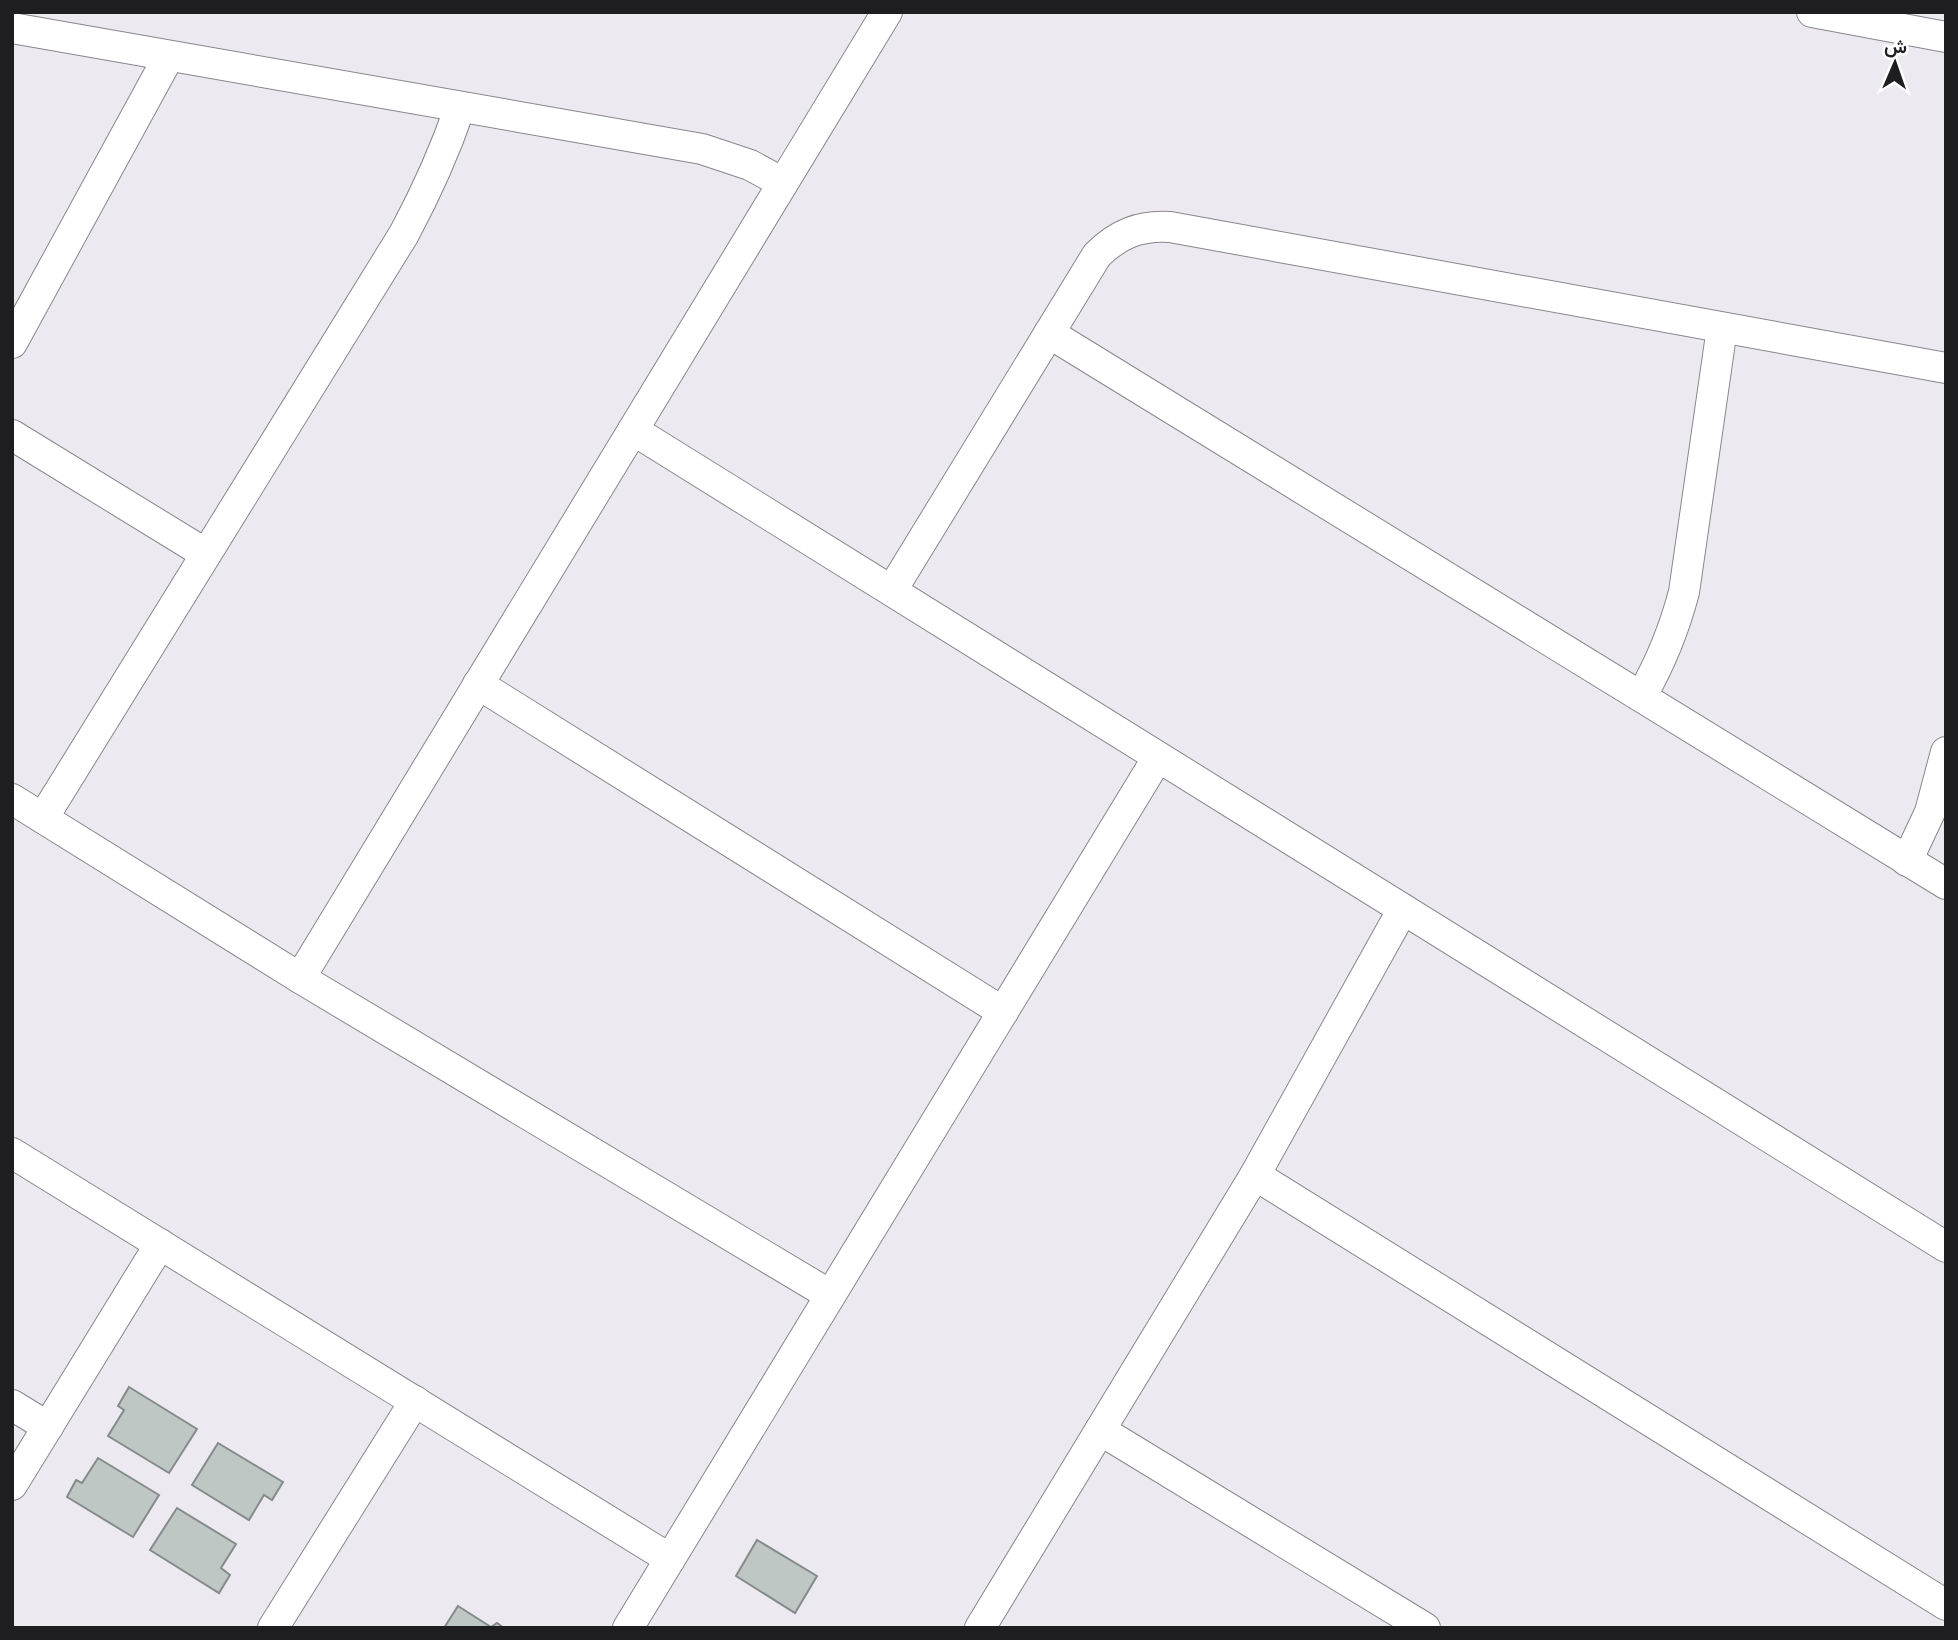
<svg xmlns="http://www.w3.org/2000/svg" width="1958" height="1640" viewBox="0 0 1958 1640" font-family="Barlow,Vazirmatn,sans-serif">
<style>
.building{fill:#bfc7c5;stroke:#848b8a;stroke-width:2}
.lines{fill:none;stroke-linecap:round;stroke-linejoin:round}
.street-casing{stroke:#89868c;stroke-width:32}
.street{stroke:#fff;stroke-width:30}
</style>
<rect width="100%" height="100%" fill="#eceaf0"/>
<g class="building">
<path d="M 129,1387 L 197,1429 L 169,1473 L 108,1436 L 124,1410 L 118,1406 Z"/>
<path d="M 218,1443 L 283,1482 L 272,1500 L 264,1495 L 249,1520 L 192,1485 Z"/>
<path d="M 98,1458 L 159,1495 L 133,1537 L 67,1497 L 76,1480 L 82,1483 Z"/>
<path d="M 177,1508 L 236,1544 L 221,1568 L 230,1575 L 219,1593 L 150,1550 Z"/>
<path d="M 757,1540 L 817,1576 L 795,1613 L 736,1576 Z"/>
<path d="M 458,1606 L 491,1627 L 497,1623 L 504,1628 L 444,1628 Z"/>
</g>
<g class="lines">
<defs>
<g id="street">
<path d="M 1812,12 L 1946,37"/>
<path d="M 12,28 L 702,149 L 750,165 L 783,183"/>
<path d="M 1049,333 L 1946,884"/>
<path d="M 12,343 L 169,56"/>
<path d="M 633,430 L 1946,1247"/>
<path d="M 12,435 L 206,554"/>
<path d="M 892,590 L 1097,255 C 1118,234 1140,225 1170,227 L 1946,368"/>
<path d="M 478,684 L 1003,1012"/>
<path d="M 1642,695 C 1661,662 1674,630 1684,592 L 1722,328"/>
<path d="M 12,799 L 300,978 L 830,1295"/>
<path d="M 43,818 L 404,234 C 426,193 445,151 460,107"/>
<path d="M 1907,861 L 1930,812 L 1946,752"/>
<path d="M 300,978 L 887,12"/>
<path d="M 12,1153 L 670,1559"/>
<path d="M 1255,1175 L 1946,1605"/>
<path d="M 12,1405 L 48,1427"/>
<path d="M 1100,1430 L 1425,1628"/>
<path d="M 12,1485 L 160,1244"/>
<path d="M 273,1628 L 415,1401"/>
<path d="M 628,1628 L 1158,757"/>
<path d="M 980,1628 L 1255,1175 L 1403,909"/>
</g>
</defs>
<use href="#street" class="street-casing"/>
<use href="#street" class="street"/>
</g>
<rect width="1958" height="1640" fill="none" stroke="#1e1d20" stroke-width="28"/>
<g transform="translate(1895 63) rotate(2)" stroke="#ffffff" stroke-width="5" paint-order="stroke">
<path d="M0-5L12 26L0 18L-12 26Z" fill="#1e1d20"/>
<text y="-10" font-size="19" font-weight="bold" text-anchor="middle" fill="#1e1d20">ش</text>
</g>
</svg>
